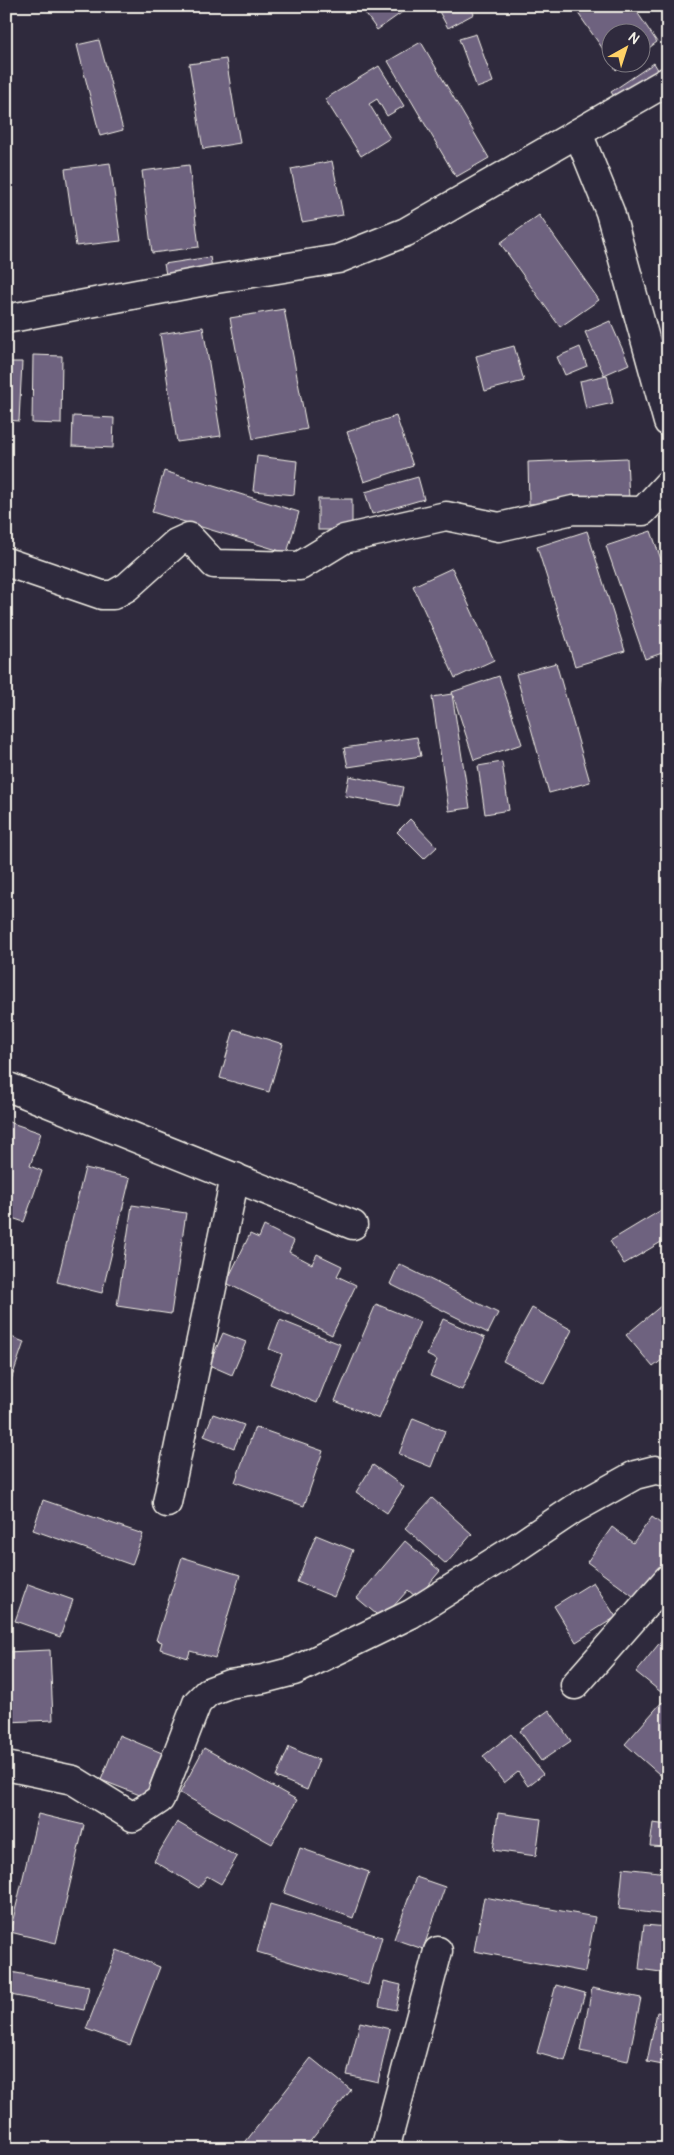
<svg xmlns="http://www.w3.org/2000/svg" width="674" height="2155" viewBox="0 0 674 2155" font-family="Pangolin,sans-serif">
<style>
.building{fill:#6e627f;stroke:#f4f1e8}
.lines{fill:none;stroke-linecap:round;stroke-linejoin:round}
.street-casing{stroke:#f4f1e8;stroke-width:31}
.street{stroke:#2f2a3d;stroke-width:28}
</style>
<rect width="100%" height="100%" fill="#2f2a3d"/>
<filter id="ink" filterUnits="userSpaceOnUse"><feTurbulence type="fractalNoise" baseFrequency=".02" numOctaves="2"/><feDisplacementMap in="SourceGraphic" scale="10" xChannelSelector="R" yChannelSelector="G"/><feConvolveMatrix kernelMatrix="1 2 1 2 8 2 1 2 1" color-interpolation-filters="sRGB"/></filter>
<g filter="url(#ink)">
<g class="building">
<path d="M 360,6 L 411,6 L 377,30 Z"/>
<path d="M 436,6 L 470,6 L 474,14 L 448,28 Z"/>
<path d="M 573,6 L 633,6 L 657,42 L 642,53 L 642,32 L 612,32 L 612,62 Z"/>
<path d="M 476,34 L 493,82 L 477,88 L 459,39 Z"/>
<path d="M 99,40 L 123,130 L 100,136 L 77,45 Z"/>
<path d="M 421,42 L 489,158 L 456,177 L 388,61 Z"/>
<path d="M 226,59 L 240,143 L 203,149 L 189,64 Z"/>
<path d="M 612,62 L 627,62 L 616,70 Z"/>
<path d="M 654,63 L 660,73 L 618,102 L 611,92 Z"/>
<path d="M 379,66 L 404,106 L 387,116 L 377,99 L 369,104 L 390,138 L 361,156 L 325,99 Z"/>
<path d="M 332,161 L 343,215 L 302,222 L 291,169 Z"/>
<path d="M 110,163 L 121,241 L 76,246 L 65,169 Z"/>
<path d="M 189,165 L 199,247 L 152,253 L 142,171 Z"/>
<path d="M 539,215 L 599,300 L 560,327 L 500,243 Z"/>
<path d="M 210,257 L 213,273 L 167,280 L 164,264 Z"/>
<path d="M 284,309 L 307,429 L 253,439 L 230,318 Z"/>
<path d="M 610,321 L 629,364 L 604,375 L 585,332 Z"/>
<path d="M 203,327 L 221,436 L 177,442 L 160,334 Z"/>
<path d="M 514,346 L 524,381 L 485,391 L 476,356 Z"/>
<path d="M 580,347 L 587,366 L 565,375 L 557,357 Z"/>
<path d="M 33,355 L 62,356 L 61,424 L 32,423 Z"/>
<path d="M 6,362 L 22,362 L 19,421 L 6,420 Z"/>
<path d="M 607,375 L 613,403 L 586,409 L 580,381 Z"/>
<path d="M 73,416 L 114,418 L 113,448 L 72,446 Z"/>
<path d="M 396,416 L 413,466 L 364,482 L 347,432 Z"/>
<path d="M 257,456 L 297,461 L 294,495 L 253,491 Z"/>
<path d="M 627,458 L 629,500 L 529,504 L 528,462 Z"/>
<path d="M 164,471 L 299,512 L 287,553 L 152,512 Z"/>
<path d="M 418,477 L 424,499 L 372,514 L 365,492 Z"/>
<rect x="318" y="499" width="34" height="31"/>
<path d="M 587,531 L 625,651 L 575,666 L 537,547 Z"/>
<path d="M 651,531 L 668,579 L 668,651 L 645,659 L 606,546 Z"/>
<path d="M 452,568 L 494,660 L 455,678 L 413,586 Z"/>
<path d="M 556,663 L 590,782 L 549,793 L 516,674 Z"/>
<path d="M 668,675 L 668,705 L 662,676 Z"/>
<path d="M 499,676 L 522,744 L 474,760 L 452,692 Z"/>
<path d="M 452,694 L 470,808 L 449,811 L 432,697 Z"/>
<path d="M 417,737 L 421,756 L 348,767 L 344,748 Z"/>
<path d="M 6,745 L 12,746 L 7,772 L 6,771 Z"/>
<path d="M 502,762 L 509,810 L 485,814 L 478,766 Z"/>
<path d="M 349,776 L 403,787 L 399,806 L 345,796 Z"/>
<path d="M 410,819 L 437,847 L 424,859 L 397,832 Z"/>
<path d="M 234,1029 L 283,1044 L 269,1092 L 220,1078 Z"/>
<path d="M 6,1121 L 41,1133 L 30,1166 L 42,1171 L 24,1222 L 6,1216 Z"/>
<path d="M 85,1168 L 130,1178 L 102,1293 L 57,1282 Z"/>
<path d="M 132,1205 L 186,1213 L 171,1314 L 117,1306 Z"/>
<path d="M 668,1206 L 668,1238 L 624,1264 L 610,1241 Z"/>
<path d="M 264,1226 L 294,1241 L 289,1252 L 312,1264 L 317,1254 L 342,1266 L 337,1276 L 356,1285 L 332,1335 L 226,1283 L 250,1234 L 259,1238 Z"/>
<path d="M 399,1264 L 498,1313 L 488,1333 L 390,1284 Z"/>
<path d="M 668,1300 L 668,1355 L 653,1367 L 626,1335 Z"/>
<path d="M 376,1304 L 420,1322 L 379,1419 L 335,1401 Z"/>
<path d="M 532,1308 L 572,1330 L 544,1383 L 503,1361 Z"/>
<path d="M 443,1319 L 485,1338 L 462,1390 L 430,1376 L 437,1360 L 427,1355 Z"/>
<path d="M 280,1320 L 340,1344 L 317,1403 L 270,1384 L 282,1354 L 269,1349 Z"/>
<path d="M 223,1333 L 246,1342 L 232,1375 L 209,1365 Z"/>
<path d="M 6,1335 L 24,1342 L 10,1383 L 6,1381 Z"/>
<path d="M 213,1414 L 244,1425 L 234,1448 L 204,1436 Z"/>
<path d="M 413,1418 L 445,1431 L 431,1467 L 399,1454 Z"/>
<path d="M 255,1427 L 323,1451 L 304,1506 L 235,1482 Z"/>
<path d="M 373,1465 L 404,1487 L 387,1513 L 356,1492 Z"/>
<path d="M 432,1498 L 472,1534 L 446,1564 L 405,1528 Z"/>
<path d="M 43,1500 L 143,1534 L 132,1565 L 33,1530 Z"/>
<path d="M 652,1517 L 668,1529 L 668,1556 L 637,1599 L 587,1562 L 612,1527 L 633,1543 Z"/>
<path d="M 316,1535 L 353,1550 L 334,1597 L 297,1582 Z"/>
<path d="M 405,1541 L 440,1571 L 417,1598 L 408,1590 L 382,1619 L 357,1598 Z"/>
<path d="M 182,1557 L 240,1575 L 215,1658 L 190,1651 L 188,1658 L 160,1649 L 162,1642 L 156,1640 Z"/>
<path d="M 593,1582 L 616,1617 L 576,1642 L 554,1606 Z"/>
<path d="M 28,1584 L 73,1600 L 60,1637 L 15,1621 Z"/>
<path d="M 662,1640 L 668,1645 L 668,1687 L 662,1693 L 636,1672 Z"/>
<path d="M 50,1650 L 53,1720 L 7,1722 L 6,1652 Z"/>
<path d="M 662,1702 L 668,1707 L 668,1782 L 625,1744 Z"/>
<path d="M 549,1710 L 571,1741 L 541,1761 L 520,1731 Z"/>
<path d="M 511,1734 L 543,1774 L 528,1786 L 518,1772 L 504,1783 L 483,1756 Z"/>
<path d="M 119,1735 L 162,1753 L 145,1797 L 101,1780 Z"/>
<path d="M 289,1747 L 319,1760 L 307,1790 L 276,1777 Z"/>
<path d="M 204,1748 L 297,1800 L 272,1844 L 180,1793 Z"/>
<path d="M 498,1813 L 541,1819 L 536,1856 L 493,1850 Z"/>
<path d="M 38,1814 L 84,1825 L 56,1943 L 10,1932 Z"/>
<path d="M 177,1822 L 237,1857 L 221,1884 L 207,1876 L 199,1888 L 154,1861 Z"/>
<path d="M 653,1823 L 668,1825 L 668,1847 L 650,1846 Z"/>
<path d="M 300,1848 L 369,1872 L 353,1918 L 284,1893 Z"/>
<path d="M 623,1868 L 668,1873 L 668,1915 L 619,1909 Z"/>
<path d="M 416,1877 L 445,1887 L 423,1949 L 394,1939 Z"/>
<path d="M 484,1897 L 595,1917 L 585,1972 L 474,1951 Z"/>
<path d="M 270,1904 L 382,1937 L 368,1985 L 257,1952 Z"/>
<path d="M 644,1925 L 668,1927 L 668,1973 L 639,1969 Z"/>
<path d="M 117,1950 L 160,1967 L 130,2045 L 86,2029 Z"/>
<path d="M 6,1971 L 89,1987 L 84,2010 L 6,1994 Z"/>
<path d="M 384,1981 L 401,1985 L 396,2010 L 379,2006 Z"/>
<path d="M 556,1985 L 585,1993 L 565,2061 L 537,2053 Z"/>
<path d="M 592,1988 L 641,1998 L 628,2061 L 580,2051 Z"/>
<path d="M 657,2012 L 668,2014 L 668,2066 L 647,2062 Z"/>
<path d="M 360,2022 L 390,2029 L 378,2082 L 347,2075 Z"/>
<path d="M 311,2058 L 351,2090 L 304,2149 L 248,2149 L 243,2145 Z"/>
<path d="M 6,2089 L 12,2090 L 6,2129 Z"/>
<path d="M 559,2140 L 595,2149 L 557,2149 Z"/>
</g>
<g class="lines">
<defs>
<g id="street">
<path d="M 578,133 L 610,212 L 668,422"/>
<path d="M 6,319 L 216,279 L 338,259 L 406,232 L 668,81"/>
<path d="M 6,562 L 102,595 L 113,595 L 127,587 L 176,543 L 189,537 L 214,564 L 300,566 L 344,539 L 446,516 L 499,527 L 573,510 L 643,511 L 668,484"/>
<path d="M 6,1086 L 353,1225"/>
<path d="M 167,1503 L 235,1177"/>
<path d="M 575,1685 L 668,1579"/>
<path d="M 6,1766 L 73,1780 L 133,1817 L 160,1799 L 197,1703 L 208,1692 L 229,1684 L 263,1679 L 294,1671 L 411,1614 L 519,1546 L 574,1509 L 635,1475 L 655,1470 L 668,1472"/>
<path d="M 385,2149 L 438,1951"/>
</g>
</defs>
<use href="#street" class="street-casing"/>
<use href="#street" class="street"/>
</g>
</g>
<rect width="674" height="2155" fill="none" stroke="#2f2a3d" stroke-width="25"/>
<rect x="12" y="12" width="649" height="2130" fill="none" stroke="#f4f1e8" stroke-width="2" filter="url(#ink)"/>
<g transform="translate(626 48) rotate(39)"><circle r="24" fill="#2f2a3d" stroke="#7e7a81"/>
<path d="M0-4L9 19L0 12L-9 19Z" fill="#ffd166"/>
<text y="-8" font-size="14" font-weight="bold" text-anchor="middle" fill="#f4f1e8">N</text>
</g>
</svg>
